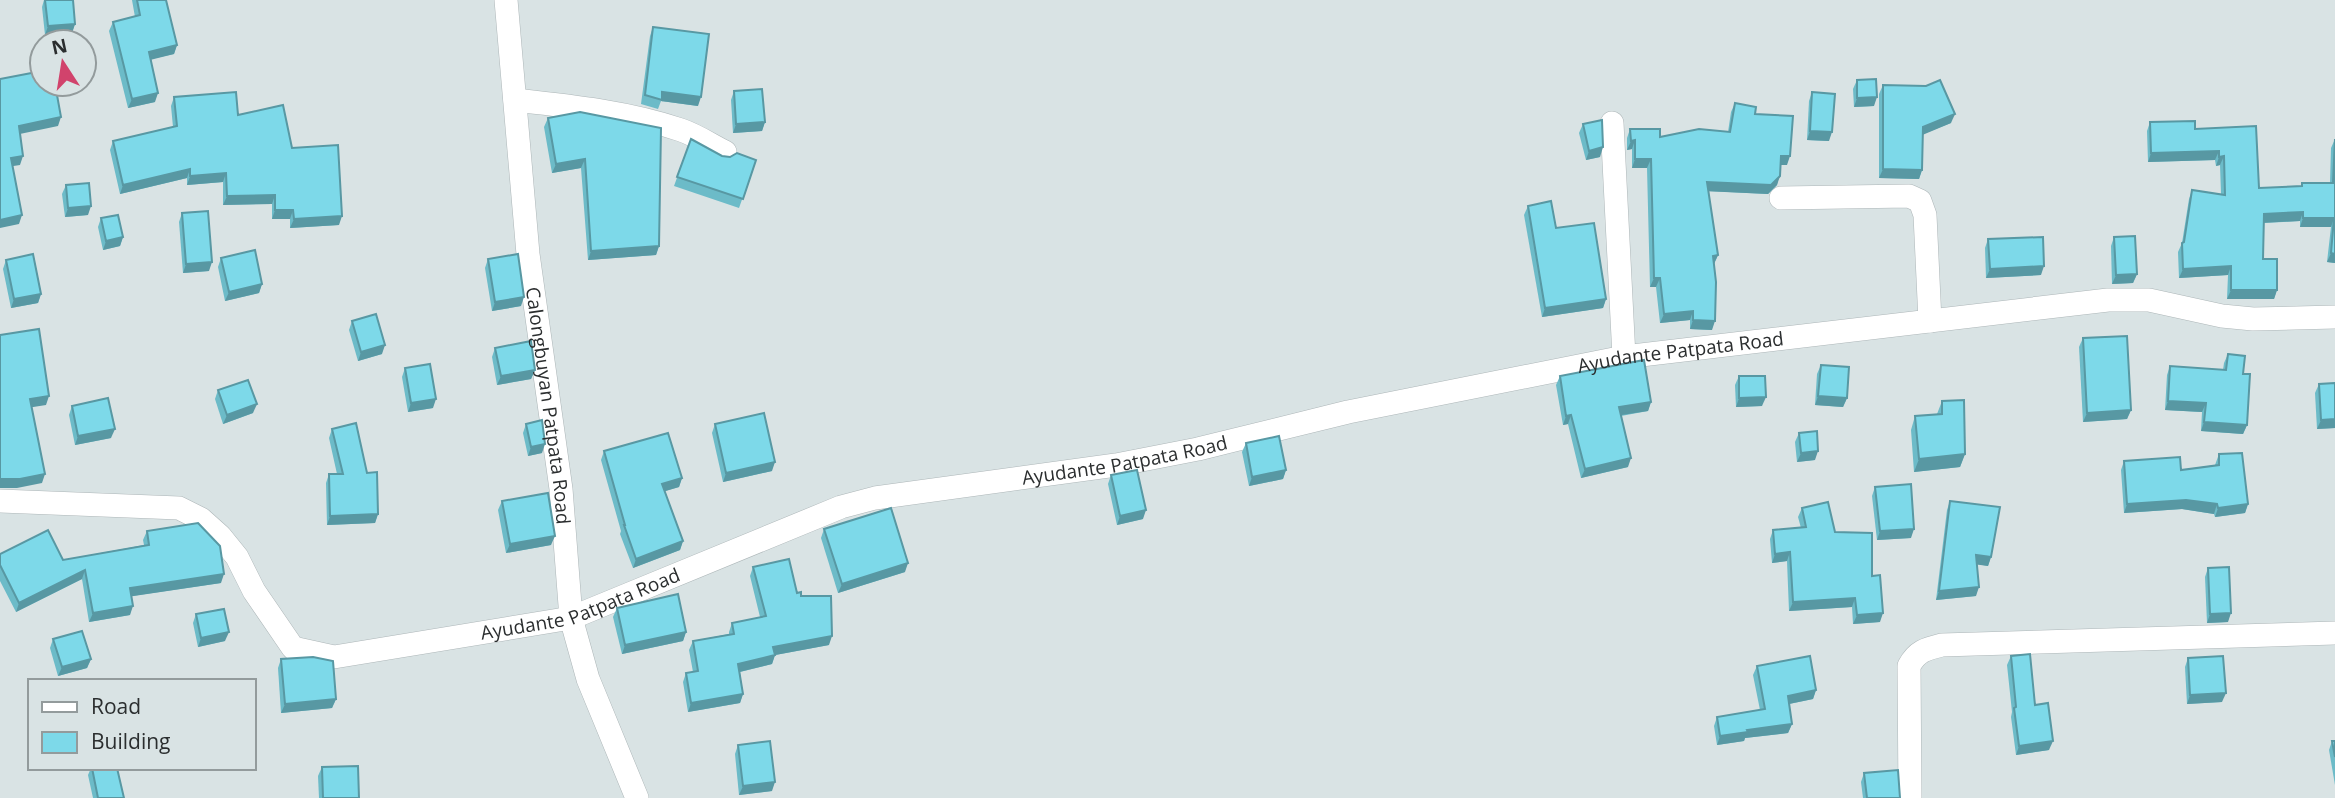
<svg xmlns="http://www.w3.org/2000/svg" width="2335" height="798" viewBox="0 0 2335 798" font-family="'Open Sans',sans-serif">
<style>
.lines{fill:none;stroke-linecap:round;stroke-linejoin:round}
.minor-casing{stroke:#adb6b8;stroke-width:24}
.minor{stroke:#fff;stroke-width:23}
.wall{fill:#6cbbc8}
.shaded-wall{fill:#5898a3}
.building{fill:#7dd9e9;stroke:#5898a3;stroke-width:2}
.labels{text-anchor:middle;stroke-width:6;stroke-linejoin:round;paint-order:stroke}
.street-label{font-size:19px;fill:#2b2e2f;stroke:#d9e3e4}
</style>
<rect width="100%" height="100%" fill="#d9e3e4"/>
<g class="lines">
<defs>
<g id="minor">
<path id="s1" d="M 506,0 L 528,254 L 561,489 L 571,618 L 588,679 L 637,798"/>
<path d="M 515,100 C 570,106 628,112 681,130 C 696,135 711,145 725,152"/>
<path d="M 1612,123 L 1624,357"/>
<path d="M 1781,198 L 1909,196 L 1920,201 L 1925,215 L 1930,321"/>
<path id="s2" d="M 0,501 L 179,508 L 201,519 L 220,536 L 237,557 L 254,591 L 293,648 L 334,657 L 571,618 L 841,507 L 875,498 L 1116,465 L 1198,449 L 1348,412 L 1624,357 L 2108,300 L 2149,300 L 2222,316 L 2253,319 L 2335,317"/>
<path d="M 1910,798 L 1909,666 C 1917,651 1926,649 1942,645 L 2335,633"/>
</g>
</defs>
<use href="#minor" class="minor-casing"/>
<use href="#minor" class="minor"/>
</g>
<g class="wall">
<path d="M 44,0 L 75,24 L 72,33 L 45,35 L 42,7 Z"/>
<path d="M 132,0 L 166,0 L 177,45 L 174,54 L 151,59 L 155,102 L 128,108 L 109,31 L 113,22 L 135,17 Z"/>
<path d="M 653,27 L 698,106 L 661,101 L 658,109 L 641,104 L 650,36 Z"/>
<path d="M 1857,80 L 1874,106 L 1854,107 L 1853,89 Z"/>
<path d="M 1883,85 L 1951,123 L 1923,134 L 1922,170 L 1919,179 L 1879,178 L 1879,94 Z"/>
<path d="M 734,91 L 765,122 L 762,131 L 733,133 L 731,100 Z"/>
<path d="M 1812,92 L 1829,141 L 1807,140 L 1809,101 Z"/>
<path d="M 174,97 L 238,115 L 292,148 L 339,225 L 290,228 L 290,219 L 272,219 L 272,204 L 223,205 L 223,182 L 187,185 L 187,178 L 120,194 L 110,150 L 113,141 L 173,127 L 171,106 Z"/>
<path d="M 1735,103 L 1755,114 L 1787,165 L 1781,165 L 1777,185 L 1768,194 L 1708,191 L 1718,255 L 1714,264 L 1712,330 L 1690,329 L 1690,320 L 1660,323 L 1656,287 L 1650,287 L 1647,168 L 1632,168 L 1632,149 L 1627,150 L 1627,138 L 1630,129 L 1660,137 L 1728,132 L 1731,112 Z"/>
<path d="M 548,118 L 661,128 L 659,246 L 656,255 L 588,260 L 581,168 L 552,173 L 544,127 Z"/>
<path d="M 2150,122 L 2195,129 L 2259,188 L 2301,186 L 2302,183 L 2330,183 L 2331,148 L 2335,139 L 2335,263 L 2327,262 L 2331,227 L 2300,227 L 2300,221 L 2263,223 L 2263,259 L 2277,290 L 2274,299 L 2227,299 L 2228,275 L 2179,278 L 2178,252 L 2182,243 L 2189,199 L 2192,190 L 2221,194 L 2220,165 L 2216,166 L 2215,160 L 2148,162 L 2147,131 Z"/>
<path d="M 1583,124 L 1600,157 L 1586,160 L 1579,133 Z"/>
<path d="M 691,139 L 722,156 L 756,160 L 739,208 L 674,186 Z"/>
<path d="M 66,185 L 88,215 L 65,217 L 62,194 Z"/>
<path d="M 1528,206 L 1556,228 L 1606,299 L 1603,308 L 1542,317 L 1524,215 Z"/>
<path d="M 182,213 L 209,271 L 183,273 L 179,222 Z"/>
<path d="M 101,218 L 123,237 L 120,246 L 103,250 L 98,227 Z"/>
<path d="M 2114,237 L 2137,274 L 2133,283 L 2112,284 L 2111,246 Z"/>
<path d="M 1988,239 L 2041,275 L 1986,278 L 1985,248 Z"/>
<path d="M 221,258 L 262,284 L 259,293 L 225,301 L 218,267 Z"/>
<path d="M 488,259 L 521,306 L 492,311 L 485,268 Z"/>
<path d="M 6,260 L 41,294 L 38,303 L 11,308 L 3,269 Z"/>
<path d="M 352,321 L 382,354 L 358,361 L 349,330 Z"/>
<path d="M 2083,338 L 2131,410 L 2127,419 L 2083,422 L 2079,347 Z"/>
<path d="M 495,348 L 535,370 L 531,379 L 497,385 L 492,357 Z"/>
<path d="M 2228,354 L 2243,374 L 2247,425 L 2243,434 L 2201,431 L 2202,412 L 2165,410 L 2167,375 L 2170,366 L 2223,370 L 2224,363 Z"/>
<path d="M 1821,365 L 1847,398 L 1843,407 L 1815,405 L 1817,374 Z"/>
<path d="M 405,368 L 433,408 L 408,412 L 402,377 Z"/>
<path d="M 1560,376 L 1651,402 L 1648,411 L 1621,416 L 1628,467 L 1581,478 L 1568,424 L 1563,425 L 1556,385 Z"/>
<path d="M 1739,376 L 1762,406 L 1736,407 L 1735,385 Z"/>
<path d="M 2335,383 L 2335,428 L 2317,429 L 2315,393 L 2319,384 Z"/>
<path d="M 218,390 L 253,413 L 223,424 L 215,399 Z"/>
<path d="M 1942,401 L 1965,454 L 1960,467 L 1914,472 L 1911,430 L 1915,416 L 1937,414 Z"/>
<path d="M 72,406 L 111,438 L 75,445 L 69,415 Z"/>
<path d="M 526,424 L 542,453 L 528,456 L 523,433 Z"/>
<path d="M 715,424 L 772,471 L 723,482 L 712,433 Z"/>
<path d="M 332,429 L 367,473 L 378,514 L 375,523 L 327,525 L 326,483 L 329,474 L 337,474 L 329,438 Z"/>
<path d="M 1799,433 L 1815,460 L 1797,462 L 1795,442 Z"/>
<path d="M 1246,443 L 1286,470 L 1283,479 L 1249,486 L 1242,452 Z"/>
<path d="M 604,451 L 682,478 L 679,487 L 665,491 L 683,541 L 680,550 L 633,568 L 620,534 L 621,531 L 601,460 Z"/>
<path d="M 2219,454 L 2248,504 L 2245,513 L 2215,517 L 2214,514 L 2182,509 L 2124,513 L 2121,470 L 2124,461 L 2181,470 L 2215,465 Z"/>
<path d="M 1111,475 L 1143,519 L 1117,525 L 1108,484 Z"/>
<path d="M 1875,487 L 1911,538 L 1877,540 L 1872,496 Z"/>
<path d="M 502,501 L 551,545 L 506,553 L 498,510 Z"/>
<path d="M 1950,501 L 1991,557 L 1988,566 L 1977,564 L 1976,596 L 1936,600 L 1947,510 Z"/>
<path d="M 1802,508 L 1835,532 L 1872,576 L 1880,622 L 1853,624 L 1852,607 L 1789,611 L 1787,561 L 1772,563 L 1770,539 L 1773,530 L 1801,528 L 1798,517 Z"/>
<path d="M 824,529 L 905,572 L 838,593 L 821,538 Z"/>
<path d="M 147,531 L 221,583 L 132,596 L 130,615 L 89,622 L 82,579 L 16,612 L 0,581 L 0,554 L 63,560 L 144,545 L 143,540 Z"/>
<path d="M 753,567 L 801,596 L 829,645 L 775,655 L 772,664 L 740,672 L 743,694 L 740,703 L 688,712 L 683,682 L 686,673 L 693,672 L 689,650 L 693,641 L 729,634 L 729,632 L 732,623 L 760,617 L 750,576 Z"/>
<path d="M 2208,568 L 2228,622 L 2207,623 L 2205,577 Z"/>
<path d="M 617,608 L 686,632 L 683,641 L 622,654 L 613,617 Z"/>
<path d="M 196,614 L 225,641 L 198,647 L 193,623 Z"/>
<path d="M 53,639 L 91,659 L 87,668 L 58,676 L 50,648 Z"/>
<path d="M 2011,656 L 2035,705 L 2049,750 L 2016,755 L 2011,717 L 2012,712 L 2007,665 Z"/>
<path d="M 2188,658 L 2222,702 L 2187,704 L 2185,667 Z"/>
<path d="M 281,659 L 336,699 L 332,708 L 281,713 L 278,668 Z"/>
<path d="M 1757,666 L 1816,690 L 1813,699 L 1789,704 L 1792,724 L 1788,733 L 1745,738 L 1744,741 L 1717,745 L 1714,726 L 1717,717 L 1760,710 L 1753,675 Z"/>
<path d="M 2332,741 L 2335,741 L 2335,785 L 2329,750 Z"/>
<path d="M 738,745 L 772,791 L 739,795 L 735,754 Z"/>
<path d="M 322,767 L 359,798 L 319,798 L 318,776 Z"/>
<path d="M 91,768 L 117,768 L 124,798 L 93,798 L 88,775 Z"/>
<path d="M 1864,773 L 1900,798 L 1863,798 L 1861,782 Z"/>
</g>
<g class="shaded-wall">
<path d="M 75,24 L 72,33 L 45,35 L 48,26 Z"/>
<path d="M 177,45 L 174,54 L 146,61 L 149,52 Z"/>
<path d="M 662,92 L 701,97 L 698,106 L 661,101 Z"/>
<path d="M 158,93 L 155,102 L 128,108 L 132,99 Z"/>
<path d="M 1877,97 L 1874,106 L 1854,107 L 1857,98 Z"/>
<path d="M 1955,114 L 1951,123 L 1920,136 L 1923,127 Z"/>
<path d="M 61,117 L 58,126 L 15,135 L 19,126 Z"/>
<path d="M 765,122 L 762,131 L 733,133 L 736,124 Z"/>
<path d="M 1810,131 L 1832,132 L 1829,141 L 1807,140 Z"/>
<path d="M 1635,140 L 1632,149 L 1627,150 L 1631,141 Z"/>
<path d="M 1603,147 L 1600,157 L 1586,160 L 1589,151 Z"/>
<path d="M 2219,151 L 2215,160 L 2148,162 L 2151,153 Z"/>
<path d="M 23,156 L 20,165 L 7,167 L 11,158 Z"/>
<path d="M 1781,156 L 1790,156 L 1787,165 L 1778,165 Z"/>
<path d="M 2224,156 L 2220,165 L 2216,166 L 2219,157 Z"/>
<path d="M 585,159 L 581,168 L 552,173 L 556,164 Z"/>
<path d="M 1635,159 L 1651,159 L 1647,168 L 1632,168 Z"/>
<path d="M 190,169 L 187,178 L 120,194 L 123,185 Z"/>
<path d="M 1883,169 L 1922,170 L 1919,179 L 1879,178 Z"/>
<path d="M 226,173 L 223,182 L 187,185 L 190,176 Z"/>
<path d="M 1780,176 L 1777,185 L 1768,194 L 1703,191 L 1707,182 Z"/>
<path d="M 275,195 L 272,204 L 223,205 L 227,196 Z"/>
<path d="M 91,206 L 88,215 L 65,217 L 68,208 Z"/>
<path d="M 275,210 L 293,210 L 290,219 L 272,219 Z"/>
<path d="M 2303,212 L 2300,221 L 2260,223 L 2264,214 Z"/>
<path d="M 22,215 L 19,224 L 0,228 L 0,220 Z"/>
<path d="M 342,216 L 339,225 L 290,228 L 294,219 Z"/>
<path d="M 2303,218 L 2334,218 L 2331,227 L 2300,227 Z"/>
<path d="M 123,237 L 120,246 L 103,250 L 106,241 Z"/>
<path d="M 659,246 L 656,255 L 588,260 L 591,251 Z"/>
<path d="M 2331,253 L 2335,254 L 2335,263 L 2327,262 Z"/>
<path d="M 1718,255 L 1714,264 L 1713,256 Z"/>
<path d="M 212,262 L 209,271 L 183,273 L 186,264 Z"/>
<path d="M 2044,266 L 2041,275 L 1986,278 L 1990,269 Z"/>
<path d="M 2231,266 L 2228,275 L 2179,278 L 2183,269 Z"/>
<path d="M 2137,274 L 2133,283 L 2112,284 L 2116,275 Z"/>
<path d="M 1654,278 L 1660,278 L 1656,287 L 1650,287 Z"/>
<path d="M 262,284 L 259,293 L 225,301 L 229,292 Z"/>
<path d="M 2231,290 L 2277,290 L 2274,299 L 2227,299 Z"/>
<path d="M 41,294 L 38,303 L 11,308 L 14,299 Z"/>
<path d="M 524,297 L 521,306 L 492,311 L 495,302 Z"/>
<path d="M 1606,299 L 1603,308 L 1542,317 L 1545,308 Z"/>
<path d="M 1693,311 L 1690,320 L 1660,323 L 1664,314 Z"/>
<path d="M 1693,320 L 1715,321 L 1712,330 L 1690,329 Z"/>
<path d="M 385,345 L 382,354 L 358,361 L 361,352 Z"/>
<path d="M 535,370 L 531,379 L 497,385 L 501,376 Z"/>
<path d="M 49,396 L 46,405 L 27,408 L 30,399 Z"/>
<path d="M 1818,396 L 1847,398 L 1843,407 L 1815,405 Z"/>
<path d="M 1766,397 L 1762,406 L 1736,407 L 1739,398 Z"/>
<path d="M 436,399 L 433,408 L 408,412 L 411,403 Z"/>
<path d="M 2168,401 L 2206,403 L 2202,412 L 2165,410 Z"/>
<path d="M 1651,402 L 1648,411 L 1615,416 L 1619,407 Z"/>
<path d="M 257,404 L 253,413 L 223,424 L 227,415 Z"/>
<path d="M 2131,410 L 2127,419 L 2083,422 L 2087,413 Z"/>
<path d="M 1571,415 L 1568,424 L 1563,425 L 1566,416 Z"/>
<path d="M 2335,419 L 2335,428 L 2317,429 L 2321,420 Z"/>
<path d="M 2204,422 L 2247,425 L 2243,434 L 2201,431 Z"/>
<path d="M 115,429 L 111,438 L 75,445 L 78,436 Z"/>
<path d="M 545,444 L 542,453 L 528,456 L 531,447 Z"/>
<path d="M 1818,451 L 1815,460 L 1797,462 L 1801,453 Z"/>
<path d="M 1965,454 L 1960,467 L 1914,472 L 1919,459 Z"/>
<path d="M 1631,458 L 1628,467 L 1581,478 L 1585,469 Z"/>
<path d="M 775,462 L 772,471 L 723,482 L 726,473 Z"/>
<path d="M 1286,470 L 1283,479 L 1249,486 L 1252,477 Z"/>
<path d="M 45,474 L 42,483 L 17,488 L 0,488 L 0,479 Z"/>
<path d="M 682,478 L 679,487 L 659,493 L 662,484 Z"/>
<path d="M 2186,500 L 2217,504 L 2214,514 L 2182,509 L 2124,513 L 2127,504 Z"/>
<path d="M 2248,504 L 2245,513 L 2215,517 L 2218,508 Z"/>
<path d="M 1146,510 L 1143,519 L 1117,525 L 1120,516 Z"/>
<path d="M 378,514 L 375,523 L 327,525 L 330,516 Z"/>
<path d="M 1914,529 L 1911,538 L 1877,540 L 1880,531 Z"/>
<path d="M 555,536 L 551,545 L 506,553 L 510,544 Z"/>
<path d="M 683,541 L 680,550 L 633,568 L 636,559 Z"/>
<path d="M 1790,552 L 1787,561 L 1772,563 L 1775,554 Z"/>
<path d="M 1976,555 L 1991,557 L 1988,566 L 1973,564 Z"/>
<path d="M 908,563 L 905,572 L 838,593 L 842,584 Z"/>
<path d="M 85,570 L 82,579 L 16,612 L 19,603 Z"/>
<path d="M 224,574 L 221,583 L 127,597 L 130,588 Z"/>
<path d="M 1979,587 L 1976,596 L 1936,600 L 1939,591 Z"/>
<path d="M 1855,598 L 1852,607 L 1789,611 L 1793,602 Z"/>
<path d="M 133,606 L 130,615 L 89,622 L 93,613 Z"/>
<path d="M 1883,613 L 1880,622 L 1853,624 L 1857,615 Z"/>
<path d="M 2231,613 L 2228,622 L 2207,623 L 2210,614 Z"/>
<path d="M 229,632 L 225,641 L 198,647 L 201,638 Z"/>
<path d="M 686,632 L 683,641 L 622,654 L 625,645 Z"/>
<path d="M 832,636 L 829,645 L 770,656 L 773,647 Z"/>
<path d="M 775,655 L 772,664 L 735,673 L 738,664 Z"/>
<path d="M 91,659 L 87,668 L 58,676 L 62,667 Z"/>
<path d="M 1816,690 L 1813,699 L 1784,705 L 1788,696 Z"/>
<path d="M 2226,693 L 2222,702 L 2187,704 L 2190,695 Z"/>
<path d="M 743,694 L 740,703 L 688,712 L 691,703 Z"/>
<path d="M 336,699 L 332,708 L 281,713 L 285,704 Z"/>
<path d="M 1792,724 L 1788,733 L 1745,738 L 1744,741 L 1717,745 L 1720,736 L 1747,730 Z"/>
<path d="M 2053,741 L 2049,750 L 2016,755 L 2019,746 Z"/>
<path d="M 775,782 L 772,791 L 739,795 L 743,786 Z"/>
</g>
<g class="building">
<path d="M 45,0 L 73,0 L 75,24 L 48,26 Z"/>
<path d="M 137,0 L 166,0 L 177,45 L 149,52 L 158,93 L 132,99 L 113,22 L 140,15 Z"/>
<path d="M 653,27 L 709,34 L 701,97 L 662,92 L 662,100 L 645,95 Z"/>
<path d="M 42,71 L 42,84 L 55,84 L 61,117 L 19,126 L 23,156 L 11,158 L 22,215 L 0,220 L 0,79 Z"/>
<path d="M 1876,79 L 1877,97 L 1857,98 L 1857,80 Z"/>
<path d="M 1940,80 L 1955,114 L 1923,127 L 1922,170 L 1883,169 L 1883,85 L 1926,86 Z"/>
<path d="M 762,89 L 765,122 L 736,124 L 734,91 Z"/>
<path d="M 236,92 L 238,115 L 283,105 L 292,148 L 338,145 L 342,216 L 294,219 L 293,210 L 275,210 L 275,195 L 227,196 L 226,173 L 190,176 L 190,169 L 123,185 L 113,141 L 177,126 L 174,97 Z"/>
<path d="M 1812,92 L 1835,94 L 1832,132 L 1810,131 Z"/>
<path d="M 1735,103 L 1756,107 L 1755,114 L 1793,116 L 1790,156 L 1781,156 L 1780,176 L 1771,185 L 1707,182 L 1718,255 L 1713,256 L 1716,282 L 1715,321 L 1693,320 L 1693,311 L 1664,314 L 1660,278 L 1654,278 L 1651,159 L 1635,159 L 1635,140 L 1631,141 L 1630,129 L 1660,129 L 1660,137 L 1699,129 L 1730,132 Z"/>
<path d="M 580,112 L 661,128 L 659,246 L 591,251 L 585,159 L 556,164 L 548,118 Z"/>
<path d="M 1602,120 L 1603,147 L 1589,151 L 1583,124 Z"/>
<path d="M 2195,121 L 2195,129 L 2256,126 L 2259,188 L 2302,186 L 2302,183 L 2333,183 L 2335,139 L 2335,254 L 2331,253 L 2334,218 L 2303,218 L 2303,212 L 2264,214 L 2263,259 L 2277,259 L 2277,290 L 2231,290 L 2231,266 L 2183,269 L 2182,243 L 2184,242 L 2192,190 L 2225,195 L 2224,156 L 2219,157 L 2219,151 L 2151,153 L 2150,122 Z"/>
<path d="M 691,139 L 722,156 L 730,157 L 737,153 L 756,160 L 743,199 L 677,177 Z"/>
<path d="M 89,183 L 91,206 L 68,208 L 66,185 Z"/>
<path d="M 1551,201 L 1556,228 L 1594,223 L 1606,299 L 1545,308 L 1528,206 Z"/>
<path d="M 208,211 L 212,262 L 186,264 L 182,213 Z"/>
<path d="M 118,215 L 123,237 L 106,241 L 101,218 Z"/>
<path d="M 2135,236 L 2137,274 L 2116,275 L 2114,237 Z"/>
<path d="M 2043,237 L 2044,266 L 1990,269 L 1988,239 Z"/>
<path d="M 255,250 L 262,284 L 229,292 L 221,258 Z"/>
<path d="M 33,254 L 41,294 L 14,299 L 6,260 Z"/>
<path d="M 518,254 L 524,297 L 495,302 L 488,259 Z"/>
<path d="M 376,314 L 385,345 L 361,352 L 352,321 Z"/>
<path d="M 39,329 L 49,396 L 30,399 L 45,474 L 20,479 L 0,479 L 0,335 Z"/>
<path d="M 2127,336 L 2131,410 L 2087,413 L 2083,338 Z"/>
<path d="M 531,341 L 535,370 L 501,376 L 495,348 Z"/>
<path d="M 2228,354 L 2245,356 L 2243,374 L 2250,374 L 2247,425 L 2204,422 L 2206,403 L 2168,401 L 2170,366 L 2226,370 Z"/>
<path d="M 1644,360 L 1651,402 L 1619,407 L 1631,458 L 1585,469 L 1571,415 L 1566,416 L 1560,376 Z"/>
<path d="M 430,364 L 436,399 L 411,403 L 405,368 Z"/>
<path d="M 1821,365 L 1849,367 L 1847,398 L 1818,396 Z"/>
<path d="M 1739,376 L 1765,376 L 1766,397 L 1739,398 Z"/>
<path d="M 248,380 L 257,404 L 227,415 L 218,390 Z"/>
<path d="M 2335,383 L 2335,419 L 2321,420 L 2319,384 Z"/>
<path d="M 108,398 L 115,429 L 78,436 L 72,406 Z"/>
<path d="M 1964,400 L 1965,454 L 1919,459 L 1915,416 L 1942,414 L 1942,401 Z"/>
<path d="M 764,413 L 775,462 L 726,473 L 715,424 Z"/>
<path d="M 542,420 L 545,444 L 531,447 L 526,424 Z"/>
<path d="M 356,423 L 367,473 L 377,472 L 378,514 L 330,516 L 329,474 L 343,474 L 332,429 Z"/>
<path d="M 1817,431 L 1818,451 L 1801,453 L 1799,433 Z"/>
<path d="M 668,433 L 682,478 L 662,484 L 683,541 L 636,559 L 624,525 L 625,525 L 604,451 Z"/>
<path d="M 1279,436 L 1286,470 L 1252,477 L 1246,443 Z"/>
<path d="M 2242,453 L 2248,504 L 2218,508 L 2217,504 L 2186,500 L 2127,504 L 2124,461 L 2180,457 L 2181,470 L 2219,465 L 2219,454 Z"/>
<path d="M 1137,470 L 1146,510 L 1120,516 L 1111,475 Z"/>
<path d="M 1911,484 L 1914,529 L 1880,531 L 1875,487 Z"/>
<path d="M 548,493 L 555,536 L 510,544 L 502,501 Z"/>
<path d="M 1950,501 L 2000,507 L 1991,557 L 1976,555 L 1979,587 L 1939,591 Z"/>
<path d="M 1828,502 L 1835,532 L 1872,533 L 1872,576 L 1880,575 L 1883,613 L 1857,615 L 1855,598 L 1793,602 L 1790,552 L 1775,554 L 1773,530 L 1806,527 L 1802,508 Z"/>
<path d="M 891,508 L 908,563 L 842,584 L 824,529 Z"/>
<path d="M 198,523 L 220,546 L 224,574 L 130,588 L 133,606 L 93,613 L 85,570 L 19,603 L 0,565 L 0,554 L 48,530 L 63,560 L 149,545 L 147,531 Z"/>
<path d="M 789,559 L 797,593 L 801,592 L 801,596 L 831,596 L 832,636 L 773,647 L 775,655 L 738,664 L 743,694 L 691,703 L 686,673 L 698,671 L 693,641 L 734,634 L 732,623 L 766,616 L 753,567 Z"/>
<path d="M 2229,567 L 2231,613 L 2210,614 L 2208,568 Z"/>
<path d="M 678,594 L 686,632 L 625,645 L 617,608 Z"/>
<path d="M 224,609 L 229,632 L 201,638 L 196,614 Z"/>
<path d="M 82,631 L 91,659 L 62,667 L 53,639 Z"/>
<path d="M 2030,654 L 2035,705 L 2048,703 L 2053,741 L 2019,746 L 2014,708 L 2016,707 L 2011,656 Z"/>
<path d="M 1810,656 L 1816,690 L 1788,696 L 1792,724 L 1747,730 L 1748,732 L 1720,736 L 1717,717 L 1765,709 L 1757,666 Z"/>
<path d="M 2223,656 L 2226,693 L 2190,695 L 2188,658 Z"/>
<path d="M 313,657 L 333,661 L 336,699 L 285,704 L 281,659 Z"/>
<path d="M 770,741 L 775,782 L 743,786 L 738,745 Z"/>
<path d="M 2332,741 L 2335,741 L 2335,757 Z"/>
<path d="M 358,766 L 359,798 L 323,798 L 322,767 Z"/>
<path d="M 92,768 L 117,768 L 124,798 L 98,798 Z"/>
<path d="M 1898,770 L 1900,798 L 1867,798 L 1864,773 Z"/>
</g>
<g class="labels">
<g class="street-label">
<text dy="7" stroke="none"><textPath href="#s2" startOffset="1792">Ayudante Patpata Road</textPath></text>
<text dy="7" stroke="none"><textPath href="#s1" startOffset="408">Calongbuyan Patpata Road</textPath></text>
<text dy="7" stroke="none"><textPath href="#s2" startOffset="1225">Ayudante Patpata Road</textPath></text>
<text dy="7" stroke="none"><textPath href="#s2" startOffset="658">Ayudante Patpata Road</textPath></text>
</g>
</g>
<rect x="28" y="679" width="228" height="91" fill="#d9e3e4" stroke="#939b9c" stroke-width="2"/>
<rect x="42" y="702" width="35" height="10" fill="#ffffff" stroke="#939b9c" stroke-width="2"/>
<text x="91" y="714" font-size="21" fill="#2b2e2f">Road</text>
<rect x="42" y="732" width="35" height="21" fill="#7dd9e9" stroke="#939b9c" stroke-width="2"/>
<text x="91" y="749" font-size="21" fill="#2b2e2f">Building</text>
<g transform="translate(63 63) rotate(348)"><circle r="33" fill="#d9e3e4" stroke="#939b9c" stroke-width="2"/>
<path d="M0-5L12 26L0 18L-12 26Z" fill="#d1436c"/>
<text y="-10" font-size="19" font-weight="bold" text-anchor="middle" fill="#2b2e2f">N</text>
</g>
</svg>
